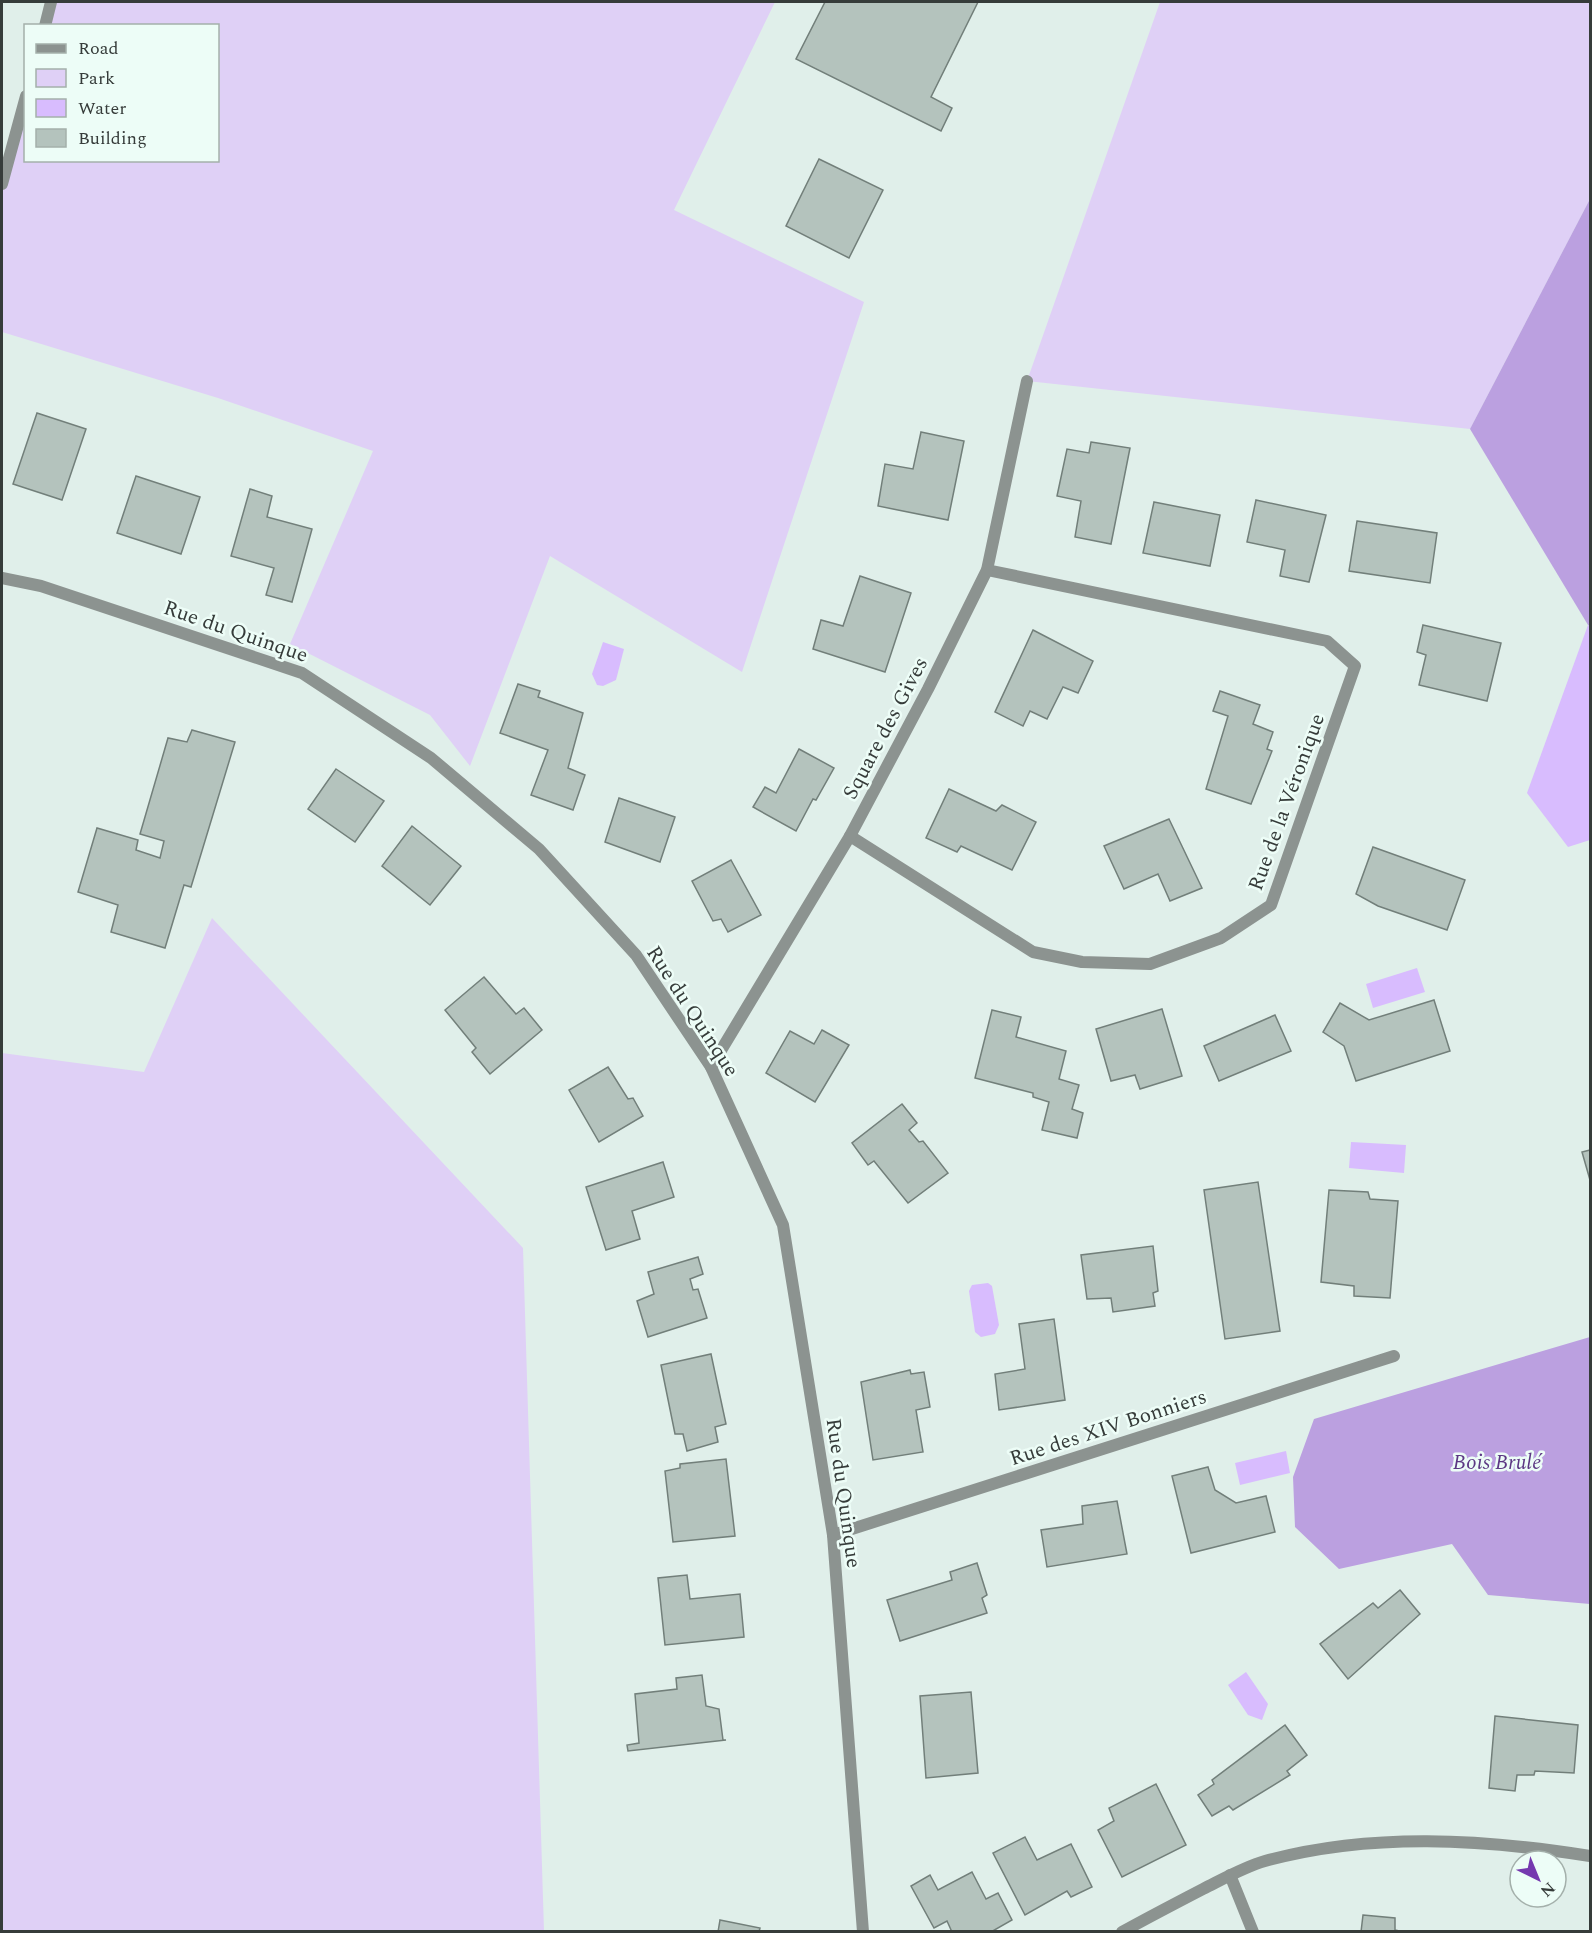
<svg xmlns="http://www.w3.org/2000/svg" width="1592" height="1933" viewBox="0 0 1592 1933" font-family="Spectral,serif">
<style>
.green{fill:#dfd0f6}
.forest{fill:#bba0e0}
.water{fill:#d8bcfe}
.building{fill:#b4c3bd;stroke:#727f7a;stroke-width:1.5}
.lines{fill:none;stroke-linecap:round;stroke-linejoin:round}
.street{stroke:#8c9390;stroke-width:12}
.labels{text-anchor:middle;stroke-width:5;stroke-linejoin:round;paint-order:stroke}
.street-label{font-size:21px;fill:#363c3a;stroke:#edfdf7}
.park-label{font-size:21px;font-style:italic;fill:#5c3884;stroke:#edfdf7}
</style>
<rect width="100%" height="100%" fill="#e0efea"/>
<g class="green">
<path d="M 51,2 L 775,2 L 674,210 L 864,302 L 742,672 L 550,556 L 470,766 L 430,715 L 290,644 L 373,451 L 218,398 L 2,332 L 2,184 L 25,96 L 26,160 L 218,160 L 218,26 L 45,25 Z"/>
<path d="M 1160,2 L 1590,2 L 1590,199 L 1470,429 L 1027,381 Z"/>
<path d="M 212,918 L 523,1248 L 544,1931 L 2,1931 L 2,1053 L 144,1072 Z"/>
</g>
<g class="forest">
<path d="M 1590,199 L 1590,626 L 1588,625 L 1470,429 Z"/>
<path d="M 1590,1337 L 1590,1604 L 1488,1595 L 1452,1544 L 1339,1569 L 1295,1527 L 1293,1477 L 1314,1419 Z"/>
</g>
<g class="water">
<path d="M 1588,625 L 1590,626 L 1590,840 L 1568,847 L 1527,793 Z"/>
<path d="M 603,642 L 624,649 L 616,680 L 603,686 L 597,685 L 592,674 Z"/>
<path d="M 1417,968 L 1425,992 L 1373,1008 L 1366,984 Z"/>
<path d="M 1351,1142 L 1406,1145 L 1404,1173 L 1349,1168 Z"/>
<path d="M 988,1283 L 992,1286 L 999,1325 L 995,1334 L 981,1337 L 975,1332 L 969,1291 L 972,1285 Z"/>
<path d="M 1286,1451 L 1290,1473 L 1240,1485 L 1235,1463 Z"/>
<path d="M 1246,1672 L 1268,1704 L 1262,1720 L 1248,1715 L 1228,1685 Z"/>
</g>
<g class="building">
<path d="M 825,2 L 978,2 L 931,97 L 952,108 L 941,131 L 796,59 Z"/>
<path d="M 819,159 L 883,190 L 849,258 L 786,226 Z"/>
<path d="M 37,413 L 86,429 L 62,500 L 13,484 Z"/>
<path d="M 921,432 L 964,441 L 948,520 L 878,506 L 885,464 L 913,469 Z"/>
<path d="M 1091,442 L 1130,448 L 1111,544 L 1075,537 L 1081,501 L 1057,496 L 1067,449 L 1089,453 Z"/>
<path d="M 136,476 L 200,497 L 181,554 L 117,533 Z"/>
<path d="M 250,489 L 272,496 L 267,517 L 312,529 L 292,602 L 266,595 L 274,568 L 231,556 Z"/>
<path d="M 1256,500 L 1326,515 L 1309,582 L 1280,576 L 1285,550 L 1247,542 Z"/>
<path d="M 1154,502 L 1220,515 L 1210,566 L 1143,553 Z"/>
<path d="M 1357,521 L 1437,533 L 1430,583 L 1349,571 Z"/>
<path d="M 860,576 L 911,593 L 885,672 L 813,649 L 821,620 L 843,626 Z"/>
<path d="M 1423,625 L 1501,643 L 1487,701 L 1419,685 L 1426,655 L 1417,652 Z"/>
<path d="M 1033,630 L 1093,661 L 1078,693 L 1063,687 L 1047,719 L 1030,711 L 1023,726 L 995,712 Z"/>
<path d="M 518,684 L 540,691 L 538,697 L 583,713 L 568,768 L 585,775 L 573,810 L 531,795 L 548,750 L 500,733 Z"/>
<path d="M 1220,691 L 1260,705 L 1253,724 L 1273,732 L 1267,749 L 1272,751 L 1251,804 L 1206,789 L 1228,716 L 1213,711 Z"/>
<path d="M 192,730 L 235,742 L 191,887 L 184,885 L 165,948 L 111,932 L 118,905 L 78,892 L 97,828 L 138,840 L 136,850 L 160,858 L 164,841 L 140,834 L 168,738 L 187,742 Z"/>
<path d="M 799,749 L 834,768 L 816,800 L 813,799 L 796,831 L 753,807 L 765,787 L 776,793 Z"/>
<path d="M 336,769 L 384,801 L 355,842 L 308,809 Z"/>
<path d="M 949,789 L 996,811 L 1002,805 L 1036,822 L 1012,870 L 961,846 L 957,852 L 926,838 Z"/>
<path d="M 619,798 L 675,817 L 660,862 L 605,842 Z"/>
<path d="M 1169,819 L 1202,888 L 1170,901 L 1158,874 L 1124,889 L 1104,846 Z"/>
<path d="M 412,826 L 461,866 L 430,905 L 382,866 Z"/>
<path d="M 1373,847 L 1465,880 L 1447,930 L 1378,906 L 1356,894 Z"/>
<path d="M 731,860 L 761,915 L 728,932 L 721,919 L 713,921 L 692,881 Z"/>
<path d="M 484,977 L 516,1014 L 524,1008 L 542,1030 L 490,1074 L 472,1052 L 476,1048 L 445,1010 Z"/>
<path d="M 1434,1000 L 1450,1051 L 1356,1081 L 1344,1046 L 1323,1032 L 1340,1003 L 1369,1020 Z"/>
<path d="M 1162,1009 L 1182,1076 L 1140,1089 L 1135,1075 L 1111,1081 L 1096,1029 Z"/>
<path d="M 992,1010 L 1021,1017 L 1016,1037 L 1066,1051 L 1059,1079 L 1079,1085 L 1072,1109 L 1083,1113 L 1077,1138 L 1042,1130 L 1049,1102 L 1033,1097 L 1033,1093 L 975,1078 Z"/>
<path d="M 1275,1015 L 1291,1051 L 1219,1081 L 1204,1046 Z"/>
<path d="M 822,1030 L 849,1045 L 815,1102 L 766,1073 L 790,1031 L 814,1044 Z"/>
<path d="M 608,1067 L 628,1099 L 633,1098 L 643,1116 L 599,1142 L 569,1090 Z"/>
<path d="M 902,1104 L 917,1123 L 909,1130 L 919,1142 L 923,1141 L 948,1173 L 908,1203 L 874,1161 L 868,1165 L 852,1143 Z"/>
<path d="M 1590,1150 L 1590,1180 L 1582,1152 Z"/>
<path d="M 663,1162 L 674,1197 L 632,1211 L 640,1239 L 606,1250 L 586,1187 Z"/>
<path d="M 1258,1182 L 1280,1331 L 1225,1339 L 1204,1190 Z"/>
<path d="M 1329,1190 L 1368,1192 L 1370,1199 L 1398,1201 L 1390,1298 L 1354,1296 L 1354,1286 L 1321,1282 Z"/>
<path d="M 1153,1246 L 1158,1291 L 1153,1293 L 1155,1306 L 1113,1312 L 1111,1298 L 1087,1299 L 1081,1255 Z"/>
<path d="M 698,1257 L 703,1274 L 690,1279 L 693,1290 L 698,1289 L 707,1318 L 648,1337 L 637,1301 L 654,1294 L 648,1272 Z"/>
<path d="M 1054,1319 L 1065,1400 L 999,1410 L 995,1374 L 1025,1369 L 1019,1324 Z"/>
<path d="M 711,1354 L 726,1424 L 715,1427 L 718,1442 L 687,1451 L 683,1434 L 675,1434 L 661,1365 Z"/>
<path d="M 910,1370 L 911,1374 L 924,1372 L 930,1407 L 916,1410 L 923,1452 L 873,1460 L 861,1382 Z"/>
<path d="M 726,1459 L 735,1536 L 673,1542 L 665,1471 L 680,1468 L 680,1464 Z"/>
<path d="M 1208,1467 L 1215,1490 L 1236,1503 L 1266,1496 L 1275,1532 L 1191,1553 L 1172,1476 Z"/>
<path d="M 1117,1501 L 1127,1554 L 1047,1567 L 1041,1530 L 1083,1524 L 1082,1506 Z"/>
<path d="M 977,1563 L 987,1595 L 982,1598 L 987,1613 L 900,1641 L 887,1600 L 952,1580 L 950,1572 Z"/>
<path d="M 687,1575 L 690,1599 L 740,1594 L 744,1637 L 665,1645 L 658,1578 Z"/>
<path d="M 1400,1590 L 1420,1614 L 1348,1679 L 1320,1644 L 1373,1603 L 1378,1608 Z"/>
<path d="M 702,1675 L 706,1706 L 719,1709 L 723,1740 L 726,1740 L 628,1751 L 627,1745 L 639,1743 L 635,1694 L 677,1689 L 676,1678 Z"/>
<path d="M 971,1692 L 978,1773 L 926,1778 L 920,1696 Z"/>
<path d="M 1495,1716 L 1578,1725 L 1574,1773 L 1535,1771 L 1534,1775 L 1517,1775 L 1515,1791 L 1489,1788 Z"/>
<path d="M 1285,1725 L 1307,1755 L 1287,1771 L 1290,1775 L 1233,1810 L 1229,1806 L 1212,1816 L 1198,1795 L 1214,1784 L 1212,1780 Z"/>
<path d="M 1156,1784 L 1186,1845 L 1122,1877 L 1098,1830 L 1114,1821 L 1109,1808 Z"/>
<path d="M 1025,1837 L 1037,1860 L 1071,1844 L 1092,1887 L 1071,1897 L 1067,1891 L 1025,1915 L 993,1853 Z"/>
<path d="M 972,1872 L 986,1899 L 998,1893 L 1012,1920 L 991,1932 L 952,1932 L 947,1921 L 934,1928 L 911,1886 L 930,1875 L 938,1890 Z"/>
<path d="M 1363,1915 L 1395,1918 L 1395,1930 L 1404,1932 L 1361,1932 Z"/>
<path d="M 720,1920 L 760,1928 L 759,1932 L 718,1932 Z"/>
</g>
<g class="lines">
<g class="street">
<path d="M 45,26 L 51,2"/>
<path d="M 2,184 L 26,96"/>
<path d="M 2,578 L 41,586 L 302,673 L 431,758 L 539,849 L 636,955 L 711,1067 L 783,1225 L 833,1535 L 863,1932"/>
<path d="M 850,836 L 1033,952 L 1082,962 L 1150,964 L 1221,938 L 1271,905 L 1355,666 L 1327,641 L 987,570"/>
<path d="M 711,1067 L 850,836 L 928,689 L 987,570 L 1027,381"/>
<path d="M 833,1535 L 1394,1356"/>
<path d="M 1230,1875 L 1253,1932"/>
<path d="M 1122,1932 C 1149,1917 1176,1903 1203,1889 C 1223,1879 1244,1867 1265,1861 C 1372,1832 1482,1839 1590,1856"/>
</g>
</g>
<g class="labels">
<g class="street-label">
<text transform="translate(236 631) rotate(19)" y="7">Rue du Quinque</text>
<text transform="translate(885 728) rotate(-62)" y="7">Square des Gives</text>
<text transform="translate(1286 802) rotate(-70)" y="7">Rue de la Véronique</text>
<text transform="translate(693 1011) rotate(57)" y="7">Rue du Quinque</text>
<text transform="translate(1108 1427) rotate(-18)" y="7">Rue des XIV Bonniers</text>
<text transform="translate(844 1493) rotate(82)" y="7">Rue du Quinque</text>
</g>
<g class="park-label">
<text x="1497" y="1469">Bois Brulé</text>
</g>
</g>
<rect width="1592" height="1933" fill="none" stroke="#363c3a" stroke-width="6"/>
<rect x="24" y="24" width="195" height="138" fill="#edfdf7" stroke="#a4b0ab" stroke-width="1.5"/>
<rect x="36" y="44" width="30" height="9" fill="#8c9390" stroke="#a4b0ab" stroke-width="1.5"/>
<text x="78" y="54" font-size="18" fill="#363c3a">Road</text>
<rect x="36" y="69" width="30" height="18" fill="#dfd0f6" stroke="#a4b0ab" stroke-width="1.5"/>
<text x="78" y="84" font-size="18" fill="#363c3a">Park</text>
<rect x="36" y="99" width="30" height="18" fill="#d8bcfe" stroke="#a4b0ab" stroke-width="1.5"/>
<text x="78" y="114" font-size="18" fill="#363c3a">Water</text>
<rect x="36" y="129" width="30" height="18" fill="#b4c3bd" stroke="#a4b0ab" stroke-width="1.5"/>
<text x="78" y="144" font-size="18" fill="#363c3a">Building</text>
<g transform="translate(1538 1879) rotate(137)"><circle r="28" fill="#edfdf7" stroke="#a4b0ab" stroke-width="1.5"/>
<path d="M0-4.5L10 22L0 15L-10 22Z" fill="#7539af"/>
<text y="-9" font-size="16" font-weight="bold" text-anchor="middle" fill="#363c3a">N</text>
</g>
</svg>
